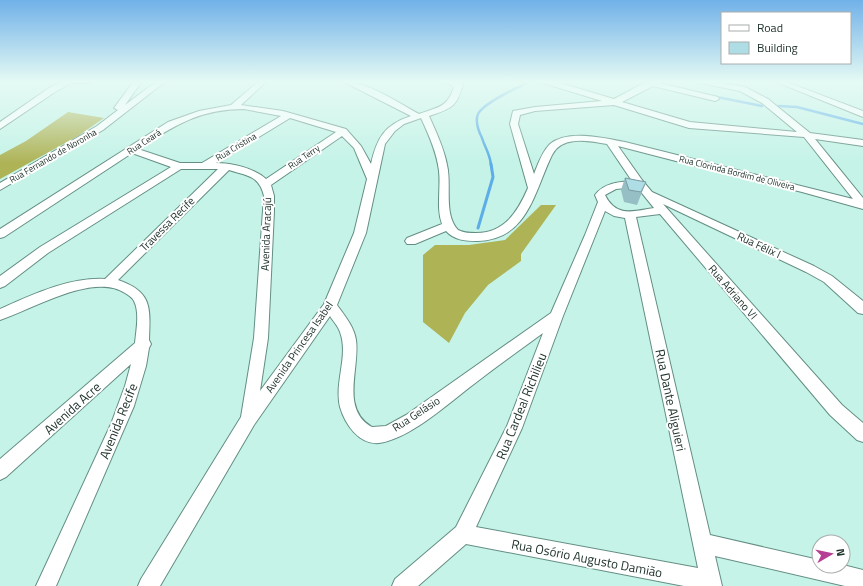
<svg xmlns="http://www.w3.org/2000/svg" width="863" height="586" viewBox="0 0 863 586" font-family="'Titillium Web',sans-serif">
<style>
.forest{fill:#aeb356}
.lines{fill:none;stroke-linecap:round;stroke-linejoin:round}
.stream-far1{stroke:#5cade8;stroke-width:2.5}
.stream{stroke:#5cade8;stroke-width:3}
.minor-casing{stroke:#648e84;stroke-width:2}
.minor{fill:#fff;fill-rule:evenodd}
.wall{fill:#96bec5}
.building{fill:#aedde5;stroke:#7a9ba0}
.labels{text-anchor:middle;stroke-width:4;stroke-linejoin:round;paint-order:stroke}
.far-street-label{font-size:9px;fill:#22342f;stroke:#fff}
.street-label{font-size:11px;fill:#22342f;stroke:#fff}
.near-street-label{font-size:13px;fill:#22342f;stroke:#fff}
</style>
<rect width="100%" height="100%" fill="#c5f3e7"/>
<g class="forest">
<path d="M 68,112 L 104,118 L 78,136 L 0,179 L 0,155 L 26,141 Z"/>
<path d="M 541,205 L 556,205 L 521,254 L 521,261 L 488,285 L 465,313 L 449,343 L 423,322 L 423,255 L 435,245 L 469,245 L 505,240 Z"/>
</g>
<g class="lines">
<g class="stream-far1">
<path d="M 663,84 L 691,91"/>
<path d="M 707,95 L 762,106"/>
<path d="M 779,106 L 797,107 L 863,124"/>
<path d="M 491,165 C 490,154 485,148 482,138 C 479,132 475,121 478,114 C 484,102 519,87 531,81"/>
</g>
<path class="stream" d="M 478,228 L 493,177 L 491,164"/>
<defs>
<g id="minor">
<path d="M 63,81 L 92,81 L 88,83 L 71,83 L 55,92 L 0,129 L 0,122 L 49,88 Z"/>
<path d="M 134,81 L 142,81 L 125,105 L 157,81 L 166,81 L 103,130 L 0,190 L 0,183 L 97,126 L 118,110 L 114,108 Z"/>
<path d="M 259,81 L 267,81 L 241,105 L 283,111 L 346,129 L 361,146 L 371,164 C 377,138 384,125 411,116 L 342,81 C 366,81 397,102 419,114 C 438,107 447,108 454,87 L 444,81 L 456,82 L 456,81 L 464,81 C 457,106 454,108 429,116 C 436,132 444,148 447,165 C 452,185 443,214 458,230 C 464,233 470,233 476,233 C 505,233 518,211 528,188 L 510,124 L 513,111 L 535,107 L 602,101 L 543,83 L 542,81 L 553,81 L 614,99 L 648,81 L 661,81 L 659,83 L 718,97 L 719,99 L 715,101 L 653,86 L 622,102 L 690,122 L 797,132 L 762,103 L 740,91 L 700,83 L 696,81 L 711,81 L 745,87 L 768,99 L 810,133 L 863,140 L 863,146 L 815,139 L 863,198 L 863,209 L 802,192 L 703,168 L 618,146 L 642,180 L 652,192 L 814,266 L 832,276 L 863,301 L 863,314 L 858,313 L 824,282 L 806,272 L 663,204 L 842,405 L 863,423 L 863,442 L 857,440 L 830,415 L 660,214 L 636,217 L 710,535 L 819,560 L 819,566 L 843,565 L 863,570 L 863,586 L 845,586 L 715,556 L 722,586 L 684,586 L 466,544 L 418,586 L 392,586 L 395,579 L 456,527 L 507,426 L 543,333 C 520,350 497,366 474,384 C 450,402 410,439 379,443 C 359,445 345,424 340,407 C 334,382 349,356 340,332 C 338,326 333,321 330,316 L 254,425 L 160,586 L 138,586 L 141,579 L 241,417 L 254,338 L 264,196 C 259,175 247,176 229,170 L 118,280 C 153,292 150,308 149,340 L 151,344 L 149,348 L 146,366 L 134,406 L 56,586 L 36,586 L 111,424 L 125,386 L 131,364 L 6,477 L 0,480 L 0,459 L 135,343 C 136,331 140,313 134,301 C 132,297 128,295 125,293 C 93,272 31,310 0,320 L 0,309 C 32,295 69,277 105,279 L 218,169 L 181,169 L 48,253 L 5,286 L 0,288 L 0,276 L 40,247 L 171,167 L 132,153 L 4,237 L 0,238 L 0,229 L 168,122 L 199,111 L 231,105 ZM 614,105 L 689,128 L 804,137 L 853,199 L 625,142 C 605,138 567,129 550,144 C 542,152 538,164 534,174 L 518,124 L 520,115 L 535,111 ZM 244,109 L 281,116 L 202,163 L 180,163 L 138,149 C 174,126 199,109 244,109 ZM 290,118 L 336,132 L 266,179 C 254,168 232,163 216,163 ZM 421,118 C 429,135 437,153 439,171 C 441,189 436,208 442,224 L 407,238 L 405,241 L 407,244 L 415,244 L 446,231 C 454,240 465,241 477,241 C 528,240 534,192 552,155 C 562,135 589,141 607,144 L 632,181 C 618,182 604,183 595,195 L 598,202 L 585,235 L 551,313 L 406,415 L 386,426 L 372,427 C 340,409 360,368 356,340 C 354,327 345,316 337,305 L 366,233 L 385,144 L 395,131 L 404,124 ZM 342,136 L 354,148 L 367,179 L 354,233 L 324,304 L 260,391 L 268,338 L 274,211 L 274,196 L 271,185 ZM 637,187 L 654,208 C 634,211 616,218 605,195 L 616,189 ZM 605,211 L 614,216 L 625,218 L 698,568 L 476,527 L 522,428 L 563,316 Z"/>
<path d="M 774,81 L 784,81 L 863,111 L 863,117 Z"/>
</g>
</defs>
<use href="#minor" class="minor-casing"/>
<use href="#minor" class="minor"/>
</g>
<path class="wall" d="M 625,178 L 646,182 L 637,205 L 624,202 L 621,190 Z"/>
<path class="building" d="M 625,178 L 646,182 L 641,192 L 629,190 Z"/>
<linearGradient id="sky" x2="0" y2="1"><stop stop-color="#70b1e8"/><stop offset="0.5" stop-color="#e5faf4"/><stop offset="1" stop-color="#e5faf4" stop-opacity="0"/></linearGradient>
<rect width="863" height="163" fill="url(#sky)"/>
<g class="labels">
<g class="far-street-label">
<text transform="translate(144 142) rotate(-33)" y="3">Rua Ceará</text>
<text transform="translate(236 147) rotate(-31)" y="3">Rua Cristina</text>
<text transform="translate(53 156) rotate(-30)" y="3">Rua Fernando de Noronha</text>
<text transform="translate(304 157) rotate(-34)" y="3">Rua Terry</text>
<text transform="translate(737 173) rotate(14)" y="3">Rua Clorinda Bordim de Oliveira</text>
</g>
<g class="street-label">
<text transform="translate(167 224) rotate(-45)" y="4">Travessa Recife</text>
<text transform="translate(266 234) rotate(-88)" y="4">Avenida Aracajú</text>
<text transform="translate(759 245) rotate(25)" y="4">Rua Félix I</text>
<text transform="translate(733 292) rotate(49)" y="4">Rua Adriano VI</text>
<text transform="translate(299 347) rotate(-55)" y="4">Avenida Princesa Isabel</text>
<text transform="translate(416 414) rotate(-33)" y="4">Rua Gelásio</text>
</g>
<g class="near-street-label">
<text transform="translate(671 400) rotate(78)" y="5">Rua Dante Aliguieri</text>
<text transform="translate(521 406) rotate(-68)" y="5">Rua Cardeal Richilieu</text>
<text transform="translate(72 408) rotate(-42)" y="5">Avenida Acre</text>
<text transform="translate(118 421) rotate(-68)" y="5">Avenida Recife</text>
<text transform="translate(587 558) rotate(11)" y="5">Rua Osório Augusto Damião</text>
</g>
</g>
<rect x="721" y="12" width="130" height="52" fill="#ffffff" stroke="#a7aeac"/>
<rect x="729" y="25" width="20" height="6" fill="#ffffff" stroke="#a7aeac"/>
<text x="757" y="32" font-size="12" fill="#22342f">Road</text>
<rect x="729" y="42" width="20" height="12" fill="#aedde5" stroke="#a7aeac"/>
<text x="757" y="52" font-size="12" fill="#22342f">Building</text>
<g transform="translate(831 554) rotate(81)"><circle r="19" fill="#ffffff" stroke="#a7aeac"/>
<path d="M0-3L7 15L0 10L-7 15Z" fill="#b63f95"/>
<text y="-6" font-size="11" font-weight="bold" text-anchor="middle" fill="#22342f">N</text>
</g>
</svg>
